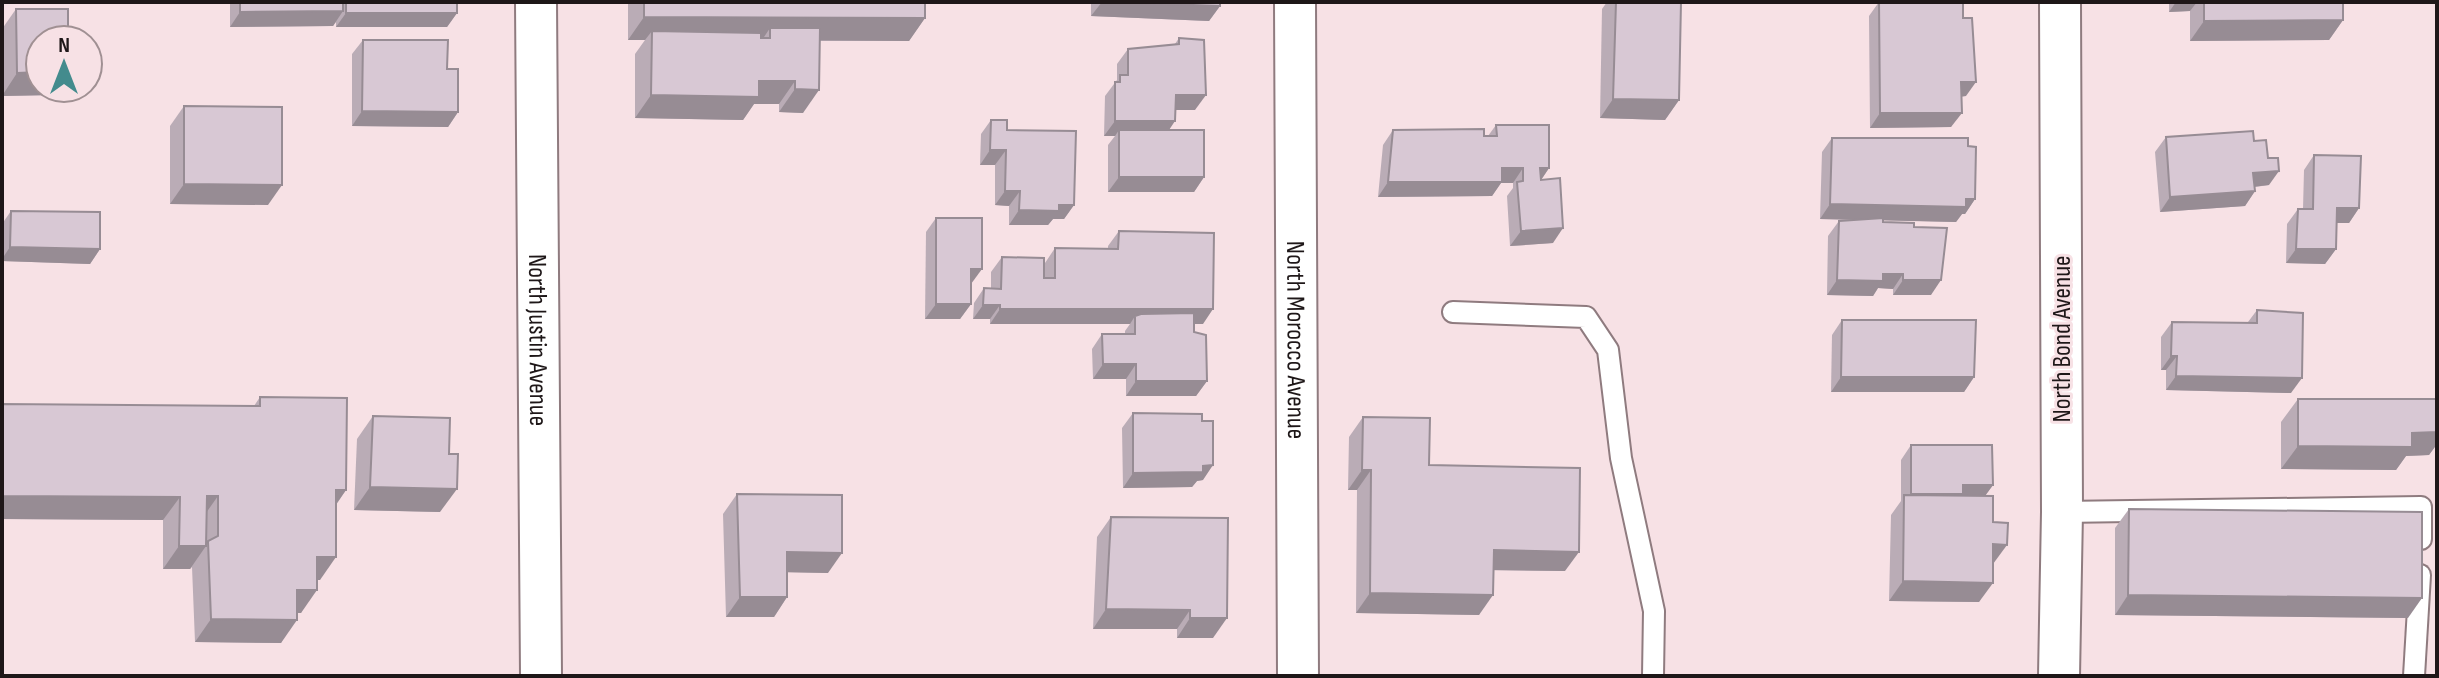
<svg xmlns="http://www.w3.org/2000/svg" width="2439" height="678" viewBox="0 0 2439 678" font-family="'Sofia Sans Condensed',sans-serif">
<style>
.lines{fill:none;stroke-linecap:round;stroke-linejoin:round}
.lane-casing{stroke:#8f7b7f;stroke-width:24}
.street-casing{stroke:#8f7b7f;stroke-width:44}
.lane{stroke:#fff;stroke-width:20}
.street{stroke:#fff;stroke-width:40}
.wall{fill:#baacb6}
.shaded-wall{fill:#978c94}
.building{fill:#d8c8d4;stroke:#978c94;stroke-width:2}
.labels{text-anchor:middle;stroke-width:6;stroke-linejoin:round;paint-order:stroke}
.street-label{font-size:26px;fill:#1e1718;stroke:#f7e1e5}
</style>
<rect width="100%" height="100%" fill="#f7e1e5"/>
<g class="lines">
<defs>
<g id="lane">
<path d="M 1453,312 L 1586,317 L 1608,350 L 1621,458 L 1654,611 L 1653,676"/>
<path d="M 2062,512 L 2421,507 L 2421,539"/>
<path d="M 2414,676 L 2420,575"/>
</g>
<g id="street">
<path id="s1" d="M 536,2 L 541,676"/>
<path id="s2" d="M 1295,2 L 1298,676"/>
<path d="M 2059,676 L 2062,512 L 2060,2"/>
</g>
</defs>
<use href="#lane" class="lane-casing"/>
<use href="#street" class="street-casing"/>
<use href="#lane" class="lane"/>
<use href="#street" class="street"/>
</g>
<g class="wall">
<path d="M 230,2 L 457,2 L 457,13 L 447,27 L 336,27 L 336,22 L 333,26 L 230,27 Z"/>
<path d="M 628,2 L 925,2 L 925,18 L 909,41 L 820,41 L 803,113 L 779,112 L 779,104 L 754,104 L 743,120 L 635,118 L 635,54 L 645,40 L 628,40 Z"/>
<path d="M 1091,2 L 1220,2 L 1220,6 L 1209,21 L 1091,16 Z"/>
<path d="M 1607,2 L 1616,2 L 1679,100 L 1665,120 L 1600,118 L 1602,9 Z"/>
<path d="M 1879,2 L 1966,96 L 1961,97 L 1951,127 L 1870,128 L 1869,16 Z"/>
<path d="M 2169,2 L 2343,2 L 2343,20 L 2329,40 L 2190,41 L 2190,11 L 2169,12 Z"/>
<path d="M 16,9 L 53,95 L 2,96 L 2,29 Z"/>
<path d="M 1179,38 L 1195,110 L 1176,110 L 1169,130 L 1204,177 L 1194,192 L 1108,192 L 1108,145 L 1115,136 L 1104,136 L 1105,96 L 1117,80 L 1117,64 L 1128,49 L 1175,44 Z"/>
<path d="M 363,40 L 447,69 L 458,112 L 448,127 L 352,126 L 352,54 Z"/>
<path d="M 184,106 L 268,205 L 170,204 L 170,126 Z"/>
<path d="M 991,120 L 1007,130 L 1074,205 L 1064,219 L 1053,219 L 1048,225 L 1009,225 L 1009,206 L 995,205 L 995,165 L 980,165 L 981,134 Z"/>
<path d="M 1496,125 L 1549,168 L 1541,180 L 1553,243 L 1510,246 L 1507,196 L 1513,188 L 1513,183 L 1501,183 L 1492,196 L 1378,197 L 1383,145 L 1393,130 L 1488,136 Z"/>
<path d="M 2166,137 L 2254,141 L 2269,185 L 2255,187 L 2255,191 L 2245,206 L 2160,212 L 2155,152 Z"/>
<path d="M 1832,138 L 1968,146 L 1975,199 L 1965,214 L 1962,214 L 1956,222 L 1883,220 L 1883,222 L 1914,227 L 1931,295 L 1893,295 L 1893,289 L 1878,288 L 1873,296 L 1827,295 L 1828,236 L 1839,221 L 1862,220 L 1820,219 L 1822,152 Z"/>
<path d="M 2314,155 L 2359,208 L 2349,223 L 2336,223 L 2336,249 L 2325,264 L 2286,263 L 2287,224 L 2298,209 L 2303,209 L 2304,170 Z"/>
<path d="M 11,211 L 100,249 L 90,264 L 2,261 L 2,224 Z"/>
<path d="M 936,218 L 971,284 L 971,304 L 960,319 L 925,319 L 926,232 Z"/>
<path d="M 1119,231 L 1203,324 L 1194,324 L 1194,332 L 1207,381 L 1196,396 L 1126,396 L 1126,379 L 1093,379 L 1092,349 L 1102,334 L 1125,334 L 1125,331 L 1130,324 L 990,324 L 990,319 L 973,319 L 974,303 L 984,288 L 991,288 L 991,272 L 1002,257 L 1045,278 L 1045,263 L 1055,248 L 1108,249 L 1108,246 Z"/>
<path d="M 2257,310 L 2291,393 L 2166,390 L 2166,370 L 2161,370 L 2161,337 L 2172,322 L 2248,322 Z"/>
<path d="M 1842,320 L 1974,377 L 1964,392 L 1831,392 L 1832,335 Z"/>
<path d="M 260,397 L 346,490 L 336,505 L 320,580 L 317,580 L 301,613 L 297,613 L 281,643 L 195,642 L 192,567 L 190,569 L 163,569 L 163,520 L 2,519 L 254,406 Z"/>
<path d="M 2298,399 L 2437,432 L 2437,444 L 2429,455 L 2406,456 L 2396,470 L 2281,469 L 2281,422 Z"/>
<path d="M 1133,413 L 1203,480 L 1197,481 L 1192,487 L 1123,488 L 1122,428 Z"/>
<path d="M 373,416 L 440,512 L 354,510 L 357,439 Z"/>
<path d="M 1363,417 L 1429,465 L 1565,571 L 1494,570 L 1479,615 L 1356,613 L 1357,490 L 1348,490 L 1349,437 Z"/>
<path d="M 1911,445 L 1993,485 L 1985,496 L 1993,564 L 1979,602 L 1889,601 L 1891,515 L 1901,501 L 1901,460 Z"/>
<path d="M 737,494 L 828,573 L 787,572 L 787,597 L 774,617 L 726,617 L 723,514 Z"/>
<path d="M 2129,509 L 2408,618 L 2115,615 L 2115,528 Z"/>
<path d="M 1111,517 L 1228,518 L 1213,638 L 1177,638 L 1177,629 L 1093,629 L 1097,537 Z"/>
</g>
<g class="shaded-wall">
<path d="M 1102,2 L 1220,6 L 1209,21 L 1091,16 Z"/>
<path d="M 2176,2 L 2197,2 L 2190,11 L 2169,12 Z"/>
<path d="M 343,11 L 333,26 L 230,27 L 240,12 Z"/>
<path d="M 346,13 L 457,13 L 447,27 L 336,27 Z"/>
<path d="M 644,17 L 925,18 L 909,41 L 769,40 L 770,38 L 770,28 L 762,40 L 652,31 L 645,40 L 628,40 Z"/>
<path d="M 2343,20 L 2329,40 L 2190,41 L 2204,21 Z"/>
<path d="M 40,72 L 40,88 L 58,88 L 53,95 L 2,96 L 17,73 Z"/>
<path d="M 759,81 L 795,81 L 779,104 L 754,104 L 743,120 L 635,118 L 651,95 Z"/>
<path d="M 1961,82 L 1976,82 L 1966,96 L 1951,97 Z"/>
<path d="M 795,89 L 819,90 L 803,113 L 779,112 Z"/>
<path d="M 1176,95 L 1206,95 L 1195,110 L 1166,110 Z"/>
<path d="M 1613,99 L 1679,100 L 1665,120 L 1600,118 Z"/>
<path d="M 362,111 L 458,112 L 448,127 L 352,126 Z"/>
<path d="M 1880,113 L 1962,113 L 1951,127 L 1870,128 Z"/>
<path d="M 1115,121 L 1175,121 L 1165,136 L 1119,130 L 1115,136 L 1104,136 Z"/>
<path d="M 990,150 L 1006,150 L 995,165 L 980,165 Z"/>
<path d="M 1502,168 L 1523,168 L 1513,183 L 1501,183 L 1492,196 L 1378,197 L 1388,182 Z"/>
<path d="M 1540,168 L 1549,168 L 1539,183 Z"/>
<path d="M 2279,171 L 2269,185 L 2243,188 L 2253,173 Z"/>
<path d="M 1119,177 L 1204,177 L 1194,192 L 1108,192 Z"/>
<path d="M 184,184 L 282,185 L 268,205 L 170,204 Z"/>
<path d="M 1005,191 L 1020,191 L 1009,206 L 995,205 Z"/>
<path d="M 2255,191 L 2245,206 L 2160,212 L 2170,197 Z"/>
<path d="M 1975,199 L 1965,214 L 1962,214 L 1956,222 L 1820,219 L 1830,204 Z"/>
<path d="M 1059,205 L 1074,205 L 1064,219 L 1053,219 L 1048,225 L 1009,225 L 1019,210 Z"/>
<path d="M 2337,208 L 2359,208 L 2349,223 L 2326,223 Z"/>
<path d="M 1563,228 L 1553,243 L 1510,246 L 1521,231 Z"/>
<path d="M 10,247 L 100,249 L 90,264 L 2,261 L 2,259 Z"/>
<path d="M 2296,249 L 2336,249 L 2325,264 L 2286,263 Z"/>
<path d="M 971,269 L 982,269 L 971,284 Z"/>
<path d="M 1883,274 L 1903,274 L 1893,289 L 1878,288 L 1873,296 L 1827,295 L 1837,280 Z"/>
<path d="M 1903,280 L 1941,280 L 1931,295 L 1893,295 Z"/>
<path d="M 936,304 L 971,304 L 960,319 L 925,319 Z"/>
<path d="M 983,305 L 1000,305 L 990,319 L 973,319 Z"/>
<path d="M 1000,309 L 1213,309 L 1203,324 L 1135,324 L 1135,316 L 1130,324 L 990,324 Z"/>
<path d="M 2171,356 L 2177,356 L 2166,370 L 2161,370 Z"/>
<path d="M 1103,364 L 1136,364 L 1126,379 L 1093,379 Z"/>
<path d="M 2176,376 L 2302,378 L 2291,393 L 2166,390 Z"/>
<path d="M 1841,377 L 1974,377 L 1964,392 L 1831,392 Z"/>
<path d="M 1136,381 L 1207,381 L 1196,396 L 1126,396 Z"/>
<path d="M 2437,432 L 2437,444 L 2429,455 L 2406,456 L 2396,470 L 2281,469 L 2298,446 L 2412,433 Z"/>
<path d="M 1213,465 L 1203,480 L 1197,481 L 1192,487 L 1123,488 L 1133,473 Z"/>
<path d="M 1362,470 L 1371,470 L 1357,490 L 1348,490 Z"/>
<path d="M 1963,485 L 1993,485 L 1982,500 L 1911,494 Z"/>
<path d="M 370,487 L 457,489 L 440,512 L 354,510 Z"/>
<path d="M 336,490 L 346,490 L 330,513 Z"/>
<path d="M 2,496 L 180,497 L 163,520 L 2,519 Z"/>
<path d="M 207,496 L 218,496 L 201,520 Z"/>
<path d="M 1993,544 L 2007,545 L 1993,564 Z"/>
<path d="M 179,546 L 206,546 L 190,569 L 163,569 Z"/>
<path d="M 1494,550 L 1579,552 L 1565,571 L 1480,570 Z"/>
<path d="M 787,552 L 842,553 L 828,573 L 774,572 Z"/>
<path d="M 317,557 L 336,557 L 320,580 L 301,580 Z"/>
<path d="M 1903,581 L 1993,583 L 1979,602 L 1889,601 Z"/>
<path d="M 297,590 L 317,590 L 301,613 L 281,613 Z"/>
<path d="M 1370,593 L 1493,595 L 1479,615 L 1356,613 Z"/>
<path d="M 2128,595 L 2422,598 L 2408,618 L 2115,615 Z"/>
<path d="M 740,597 L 787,597 L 774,617 L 726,617 Z"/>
<path d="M 1106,609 L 1190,610 L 1177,629 L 1093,629 Z"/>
<path d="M 1190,618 L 1227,618 L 1213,638 L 1177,638 Z"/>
<path d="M 211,619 L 297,620 L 281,643 L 195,642 Z"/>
</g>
<g class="building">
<path d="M 240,2 L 343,2 L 343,11 L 240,12 Z"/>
<rect x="346" y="2" width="111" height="11"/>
<path d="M 644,2 L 925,2 L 925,18 L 644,17 Z"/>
<path d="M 1112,2 L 1220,2 L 1220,6 Z"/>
<path d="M 1616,2 L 1681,2 L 1679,100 L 1613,99 Z"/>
<path d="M 1879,2 L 1963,2 L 1963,18 L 1972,18 L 1976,82 L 1961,82 L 1962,113 L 1880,113 Z"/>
<path d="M 2204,2 L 2343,2 L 2343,20 L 2204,21 Z"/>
<path d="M 16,9 L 68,9 L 68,40 L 40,40 L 40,72 L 17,73 Z"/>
<path d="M 770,28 L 820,28 L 819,90 L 795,89 L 795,81 L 759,81 L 759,97 L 651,95 L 652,31 L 761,33 L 761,38 L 770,38 Z"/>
<path d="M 1179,38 L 1204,40 L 1206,95 L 1176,95 L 1175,121 L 1115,121 L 1115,82 L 1120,82 L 1120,75 L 1128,75 L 1128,49 L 1179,44 Z"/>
<path d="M 363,40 L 448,40 L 447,69 L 458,69 L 458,112 L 362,111 Z"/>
<path d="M 184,106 L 282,107 L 282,185 L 184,184 Z"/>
<path d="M 991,120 L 1007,120 L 1007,130 L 1076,131 L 1074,205 L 1059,205 L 1059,211 L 1019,210 L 1020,191 L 1005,191 L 1006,150 L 990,150 Z"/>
<path d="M 1496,125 L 1549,125 L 1549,168 L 1540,168 L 1541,180 L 1560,178 L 1563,228 L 1521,231 L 1517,182 L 1523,181 L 1523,168 L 1502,168 L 1502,182 L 1388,182 L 1393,130 L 1484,129 L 1484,136 L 1497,136 Z"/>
<rect x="1119" y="130" width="85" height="47"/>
<path d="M 2253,131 L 2254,141 L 2266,140 L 2268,158 L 2278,158 L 2279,171 L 2253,173 L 2255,191 L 2170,197 L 2166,137 Z"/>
<path d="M 1832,138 L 1968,138 L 1968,146 L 1976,147 L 1975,199 L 1966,199 L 1966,207 L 1830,204 Z"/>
<path d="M 2314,155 L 2361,156 L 2359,208 L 2337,208 L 2336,249 L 2296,249 L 2298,209 L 2313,209 Z"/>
<path d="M 11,211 L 100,212 L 100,249 L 10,247 Z"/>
<path d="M 936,218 L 982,218 L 982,269 L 971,269 L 971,304 L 936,304 Z"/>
<path d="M 1883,218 L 1883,222 L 1914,223 L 1914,227 L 1947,228 L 1941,280 L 1903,280 L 1903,274 L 1883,274 L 1883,281 L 1837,280 L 1839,221 Z"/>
<path d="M 1119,231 L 1214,233 L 1213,309 L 1000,309 L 1000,305 L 983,305 L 984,288 L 1001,289 L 1002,257 L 1044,258 L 1044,278 L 1055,278 L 1055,248 L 1118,249 Z"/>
<path d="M 2257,310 L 2303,313 L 2302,378 L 2176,376 L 2177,356 L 2171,356 L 2172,322 L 2257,323 Z"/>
<path d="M 1194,313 L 1194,332 L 1206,335 L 1207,381 L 1136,381 L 1136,364 L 1103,364 L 1102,334 L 1135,334 L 1135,316 L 1141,314 Z"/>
<path d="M 1842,320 L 1976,320 L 1974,377 L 1841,377 Z"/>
<path d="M 260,397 L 347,398 L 346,490 L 336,490 L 336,557 L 317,557 L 317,590 L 297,590 L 297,620 L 211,619 L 208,541 L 218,536 L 218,496 L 207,496 L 206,546 L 179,546 L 180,497 L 2,496 L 2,404 L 260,406 Z"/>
<path d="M 2298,399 L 2437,399 L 2437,432 L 2412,433 L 2412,447 L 2298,446 Z"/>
<path d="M 1133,413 L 1202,414 L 1202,421 L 1213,421 L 1213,465 L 1203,466 L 1203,472 L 1133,473 Z"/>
<path d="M 373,416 L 450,418 L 449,454 L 458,454 L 457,489 L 370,487 Z"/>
<path d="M 1363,417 L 1430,418 L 1429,465 L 1580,468 L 1579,552 L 1494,550 L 1493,595 L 1370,593 L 1371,470 L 1362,470 Z"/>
<path d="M 1911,445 L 1992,445 L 1993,485 L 1963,485 L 1963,494 L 1911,494 Z"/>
<path d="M 737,494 L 842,495 L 842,553 L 787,552 L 787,597 L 740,597 Z"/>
<path d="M 1904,495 L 1993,496 L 1993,522 L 2008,523 L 2007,545 L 1993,544 L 1993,583 L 1903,581 Z"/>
<path d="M 2129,509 L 2422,512 L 2422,598 L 2128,595 Z"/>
<path d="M 1111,517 L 1228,518 L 1227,618 L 1190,618 L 1190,610 L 1106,609 Z"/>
</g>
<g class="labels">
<g class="street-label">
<text dy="9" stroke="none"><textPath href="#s1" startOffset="338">North Justin Avenue</textPath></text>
<text dy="9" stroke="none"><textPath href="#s2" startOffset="338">North Morocco Avenue</textPath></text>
<text transform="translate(2061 339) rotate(-90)" y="9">North Bond Avenue</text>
</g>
</g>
<rect width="2439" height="678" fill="none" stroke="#1e1718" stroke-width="8"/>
<g transform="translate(64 64)"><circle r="38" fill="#f7e1e5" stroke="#a09093" stroke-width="2"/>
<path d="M0-6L14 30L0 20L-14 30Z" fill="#438b8d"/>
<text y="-12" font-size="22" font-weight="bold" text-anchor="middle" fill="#1e1718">N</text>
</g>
</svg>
